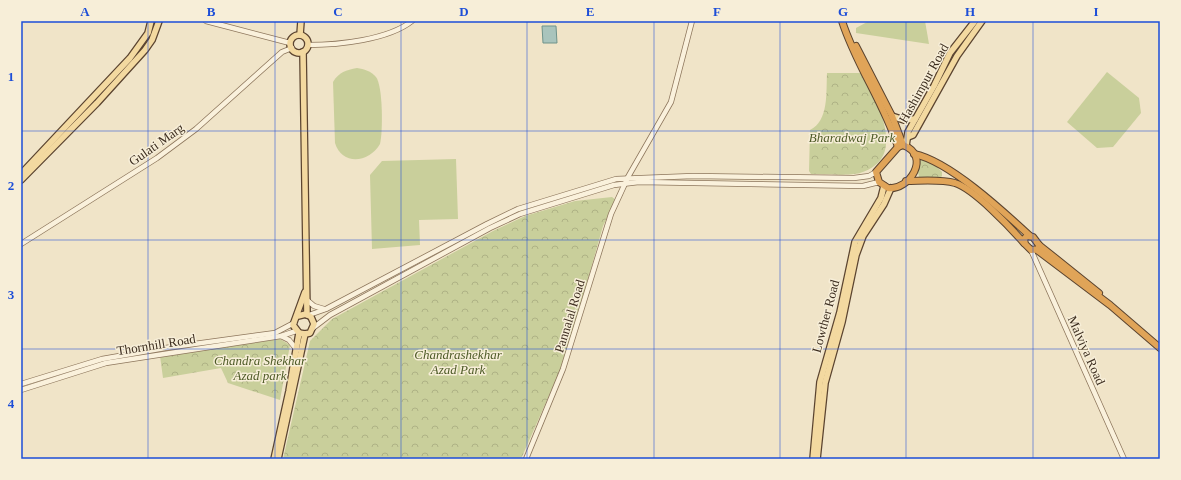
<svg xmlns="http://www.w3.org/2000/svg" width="1181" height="480" viewBox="0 0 1181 480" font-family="'Times New Roman',serif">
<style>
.forest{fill:url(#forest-crowns)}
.garden{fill:#c9cf9b}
.water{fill:#a9c4bc;stroke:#6f938a}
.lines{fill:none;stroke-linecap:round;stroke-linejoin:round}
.minor-casing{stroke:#8d765c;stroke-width:6}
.major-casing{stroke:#5b4430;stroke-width:8}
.highway-casing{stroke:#5b4430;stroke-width:8}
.minor{stroke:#faf1dc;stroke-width:4.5}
.major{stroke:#f3d9a0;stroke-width:5.5}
.highway{stroke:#e0a458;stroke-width:6}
.grid{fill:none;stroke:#1d4ed8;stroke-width:1;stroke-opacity:0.55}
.labels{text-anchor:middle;stroke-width:3;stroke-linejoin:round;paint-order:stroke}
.street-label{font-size:13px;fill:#3d2e20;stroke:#f7eed8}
.park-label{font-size:13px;font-style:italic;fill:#4d5a26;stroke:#f7eed8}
.neatline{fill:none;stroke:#1d4ed8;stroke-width:1.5}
.grid-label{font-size:13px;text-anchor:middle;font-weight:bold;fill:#1d4ed8}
</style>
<defs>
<pattern id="forest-crowns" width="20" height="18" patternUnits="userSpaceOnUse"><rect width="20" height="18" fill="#c9cf9b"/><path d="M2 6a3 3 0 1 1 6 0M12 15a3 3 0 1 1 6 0" fill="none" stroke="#aeb285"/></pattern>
</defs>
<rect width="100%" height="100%" fill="#f0e4c8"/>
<g class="forest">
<path d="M 827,73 L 863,73 C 876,102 910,158 860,173 C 849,176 823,174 811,174 L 809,171 L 810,130 C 829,121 826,92 827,73 Z"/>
<path d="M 919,159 L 932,162 L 942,172 L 942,176 L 940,178 L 926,179 L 919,177 L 918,172 Z"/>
<path d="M 612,197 L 616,200 L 603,226 L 566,357 L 521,459 L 283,459 L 310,341 L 332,319 L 493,231 L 525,216 L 575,201 Z"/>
<path d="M 280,339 L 290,345 L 280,400 L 228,383 L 221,368 L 163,378 L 160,356 Z"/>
</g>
<g class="garden">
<path d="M 869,21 L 925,21 L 929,44 L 856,33 L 856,28 Z"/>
<path d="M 357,68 C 364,69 371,71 376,77 C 383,86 383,132 380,144 C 369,163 342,166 335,143 L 333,82 C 339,72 346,70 357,68 Z"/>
<path d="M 1107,72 L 1139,98 L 1141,113 L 1113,147 L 1097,148 L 1067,122 Z"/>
<path d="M 456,159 L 458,219 L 419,220 L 420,245 L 372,249 L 370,175 L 382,161 Z"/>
</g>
<path class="water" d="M 542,26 L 556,26 L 557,43 L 543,43 Z"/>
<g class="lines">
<defs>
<g id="minor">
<path d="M 206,21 L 290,43"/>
<path d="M 308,45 C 338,45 388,40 412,21"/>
<path d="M 21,244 L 157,158 L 196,129 L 282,52 L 292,48"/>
<path d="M 1031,250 L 1124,459"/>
<path d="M 307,300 L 314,306 L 324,309"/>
<path d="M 309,315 L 326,309 L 487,224 L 518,209 L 616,179 L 693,176 L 854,178 L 869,176 L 876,172"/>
<path d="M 313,328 L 330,315 L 490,228 L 520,214 L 614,185 L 639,182 L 863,186 L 879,182"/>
<path d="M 281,336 L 289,340 L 297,350"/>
<path d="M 21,384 L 102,359 L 165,348 L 275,333 L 294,323"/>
<path d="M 21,390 L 106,363 L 281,336 L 296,331"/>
<path d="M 526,459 L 563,369 L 611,214 L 628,177 L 671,102 L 692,21"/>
</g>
<g id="major">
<path d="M 300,35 L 301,21"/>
<circle cx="299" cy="44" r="9"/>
<path d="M 303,52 L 307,315"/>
<path d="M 892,116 L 904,120 L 915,119"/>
<path d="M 908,137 L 913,135 L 957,56 L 982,21"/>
<path d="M 906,146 L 908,132 L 934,86 L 950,53 L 975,21"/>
<path d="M 21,174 L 130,58 L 148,33 L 151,21"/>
<path d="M 21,180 L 97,103 L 145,50 L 152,40 L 159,21"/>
<path d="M 298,316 L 306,314 L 311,317 L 314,324 L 310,333 L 305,334 L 299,333 L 293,325 L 305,292"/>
<path d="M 274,459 L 289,391 L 299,333"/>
<path d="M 278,459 L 305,334"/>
<path d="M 813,459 L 820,382 L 840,312 L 855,242 L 881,198 L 884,186"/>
<path d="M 817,459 L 825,383 L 842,322 L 856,255 L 863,236 L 884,204 L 891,188"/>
</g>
<g id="highway">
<path d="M 842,21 C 856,65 884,103 898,147"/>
<path d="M 856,46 L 892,116 L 903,145"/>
<path d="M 903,145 C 932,156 909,191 888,188 L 879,182 L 876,172 L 898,147 Z"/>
<path d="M 914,154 C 949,161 1003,211 1030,236"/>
<path d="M 906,181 C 921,181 940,179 955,183 C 974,189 1010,227 1024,243"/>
<path d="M 1027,236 L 1033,237 L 1039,245 L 1039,249 L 1031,250 L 1025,244 L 1024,239 Z"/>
<path d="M 1039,245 L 1099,293"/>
<path d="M 1037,250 L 1110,305 L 1160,348"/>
</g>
</defs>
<use href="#minor" class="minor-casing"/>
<use href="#major" class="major-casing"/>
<use href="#highway" class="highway-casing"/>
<use href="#minor" class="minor"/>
<use href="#major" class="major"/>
<use href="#highway" class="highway"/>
</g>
<path class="grid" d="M 148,21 L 148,459M 275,21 L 275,459M 401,21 L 401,459M 527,21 L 527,459M 654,21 L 654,459M 780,21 L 780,459M 906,21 L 906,459M 1033,21 L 1033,459M 21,131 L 1160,131M 21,240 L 1160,240M 21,349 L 1160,349"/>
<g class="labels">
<g class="street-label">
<text transform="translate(923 83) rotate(-61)" y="5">Hashimpur Road</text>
<text transform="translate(156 144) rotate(-35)" y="5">Gulati Marg</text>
<text transform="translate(569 316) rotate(-73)" y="5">Pannalal Road</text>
<text transform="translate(825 316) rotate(-75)" y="5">Lowther Road</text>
<text transform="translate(156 344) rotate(-9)" y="5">Thornhill Road</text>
<text transform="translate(1087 350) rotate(66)" y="5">Malviya Road</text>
</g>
<g class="park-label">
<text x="852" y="142">Bharadwaj Park</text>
<text x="458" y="359">Chandrashekhar<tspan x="458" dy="15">Azad Park</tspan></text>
<text x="260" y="365">Chandra Shekhar<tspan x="260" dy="15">Azad park</tspan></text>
</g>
</g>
<rect width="1181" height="480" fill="none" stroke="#f7eed8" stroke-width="44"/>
<rect x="22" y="22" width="1137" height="436" class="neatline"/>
<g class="grid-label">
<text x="85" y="16">A</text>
<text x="211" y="16">B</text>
<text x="338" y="16">C</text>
<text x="464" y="16">D</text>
<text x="590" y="16">E</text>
<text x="717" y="16">F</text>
<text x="843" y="16">G</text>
<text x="970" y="16">H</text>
<text x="1096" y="16">I</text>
<text x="11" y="81">1</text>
<text x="11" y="190">2</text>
<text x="11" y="299">3</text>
<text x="11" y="408">4</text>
</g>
</svg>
